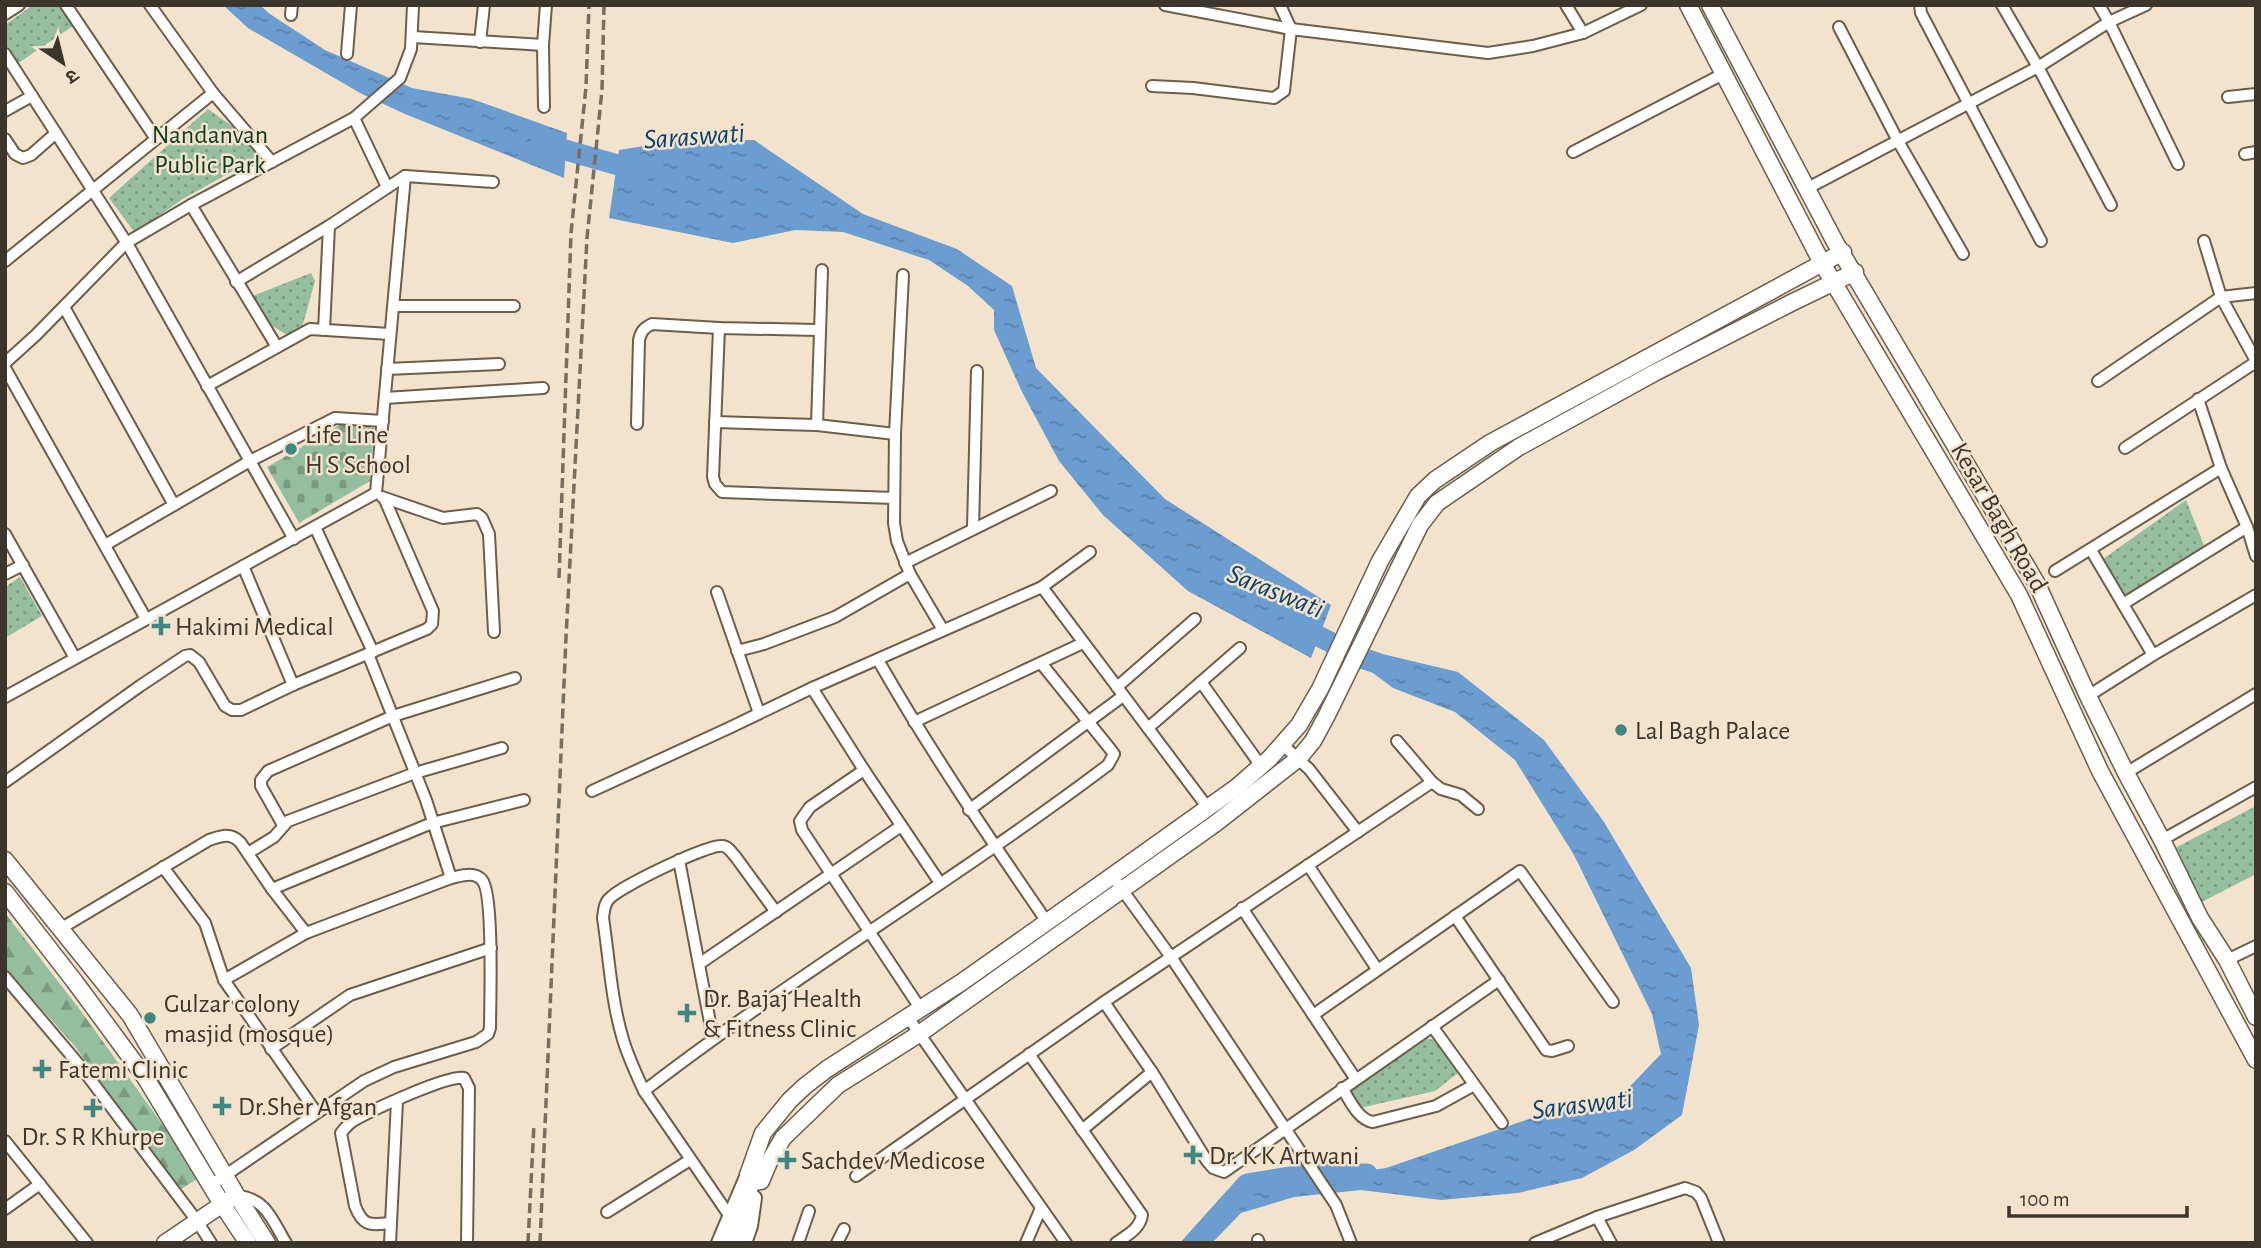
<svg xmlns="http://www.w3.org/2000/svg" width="2261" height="1248" viewBox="0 0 2261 1248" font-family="'Alegreya Sans','Noto Sans Devanagari',sans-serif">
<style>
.forest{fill:url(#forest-firs)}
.cemetery{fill:url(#cemetery-stones)}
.park{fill:url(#park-dots)}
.water{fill:url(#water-ripples)}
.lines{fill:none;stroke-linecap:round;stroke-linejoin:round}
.river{stroke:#6c9dd1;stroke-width:21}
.minor-casing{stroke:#6b5e4a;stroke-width:14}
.tertiary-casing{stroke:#6b5e4a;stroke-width:18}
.secondary-casing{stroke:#6b5e4a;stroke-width:19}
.minor{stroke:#fff;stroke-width:10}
.tertiary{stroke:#fff;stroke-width:14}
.secondary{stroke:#fff;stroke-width:16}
.rail{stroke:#776e60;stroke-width:3.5;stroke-dasharray:10 5;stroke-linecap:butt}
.poi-dot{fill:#3f8785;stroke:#f3e3cc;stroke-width:2.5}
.labels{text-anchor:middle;stroke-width:5;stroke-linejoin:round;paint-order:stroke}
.park-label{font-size:26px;fill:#0e3d1e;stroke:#f3e3cc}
.poi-label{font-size:26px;fill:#3b352c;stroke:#f3e3cc;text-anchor:start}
.street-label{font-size:26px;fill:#3b352c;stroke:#f3e3cc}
.water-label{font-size:28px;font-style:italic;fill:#084070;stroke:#f3e3cc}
</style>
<defs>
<pattern id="forest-firs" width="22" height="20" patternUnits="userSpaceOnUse" patternTransform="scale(1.75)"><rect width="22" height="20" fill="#94be9d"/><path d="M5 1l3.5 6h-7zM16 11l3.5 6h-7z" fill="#7a9b80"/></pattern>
<pattern id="cemetery-stones" width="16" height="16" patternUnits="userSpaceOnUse" patternTransform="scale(1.75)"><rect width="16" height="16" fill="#94be9d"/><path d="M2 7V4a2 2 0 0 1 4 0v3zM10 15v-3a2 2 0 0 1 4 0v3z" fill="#7a9b80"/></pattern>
<pattern id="park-dots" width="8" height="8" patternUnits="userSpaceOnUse" patternTransform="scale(1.75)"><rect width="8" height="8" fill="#94be9d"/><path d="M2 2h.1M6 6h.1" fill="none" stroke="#7a9b80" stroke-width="1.8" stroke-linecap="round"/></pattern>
<pattern id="water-ripples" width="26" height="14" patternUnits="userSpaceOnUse" patternTransform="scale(1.75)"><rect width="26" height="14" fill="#6c9dd1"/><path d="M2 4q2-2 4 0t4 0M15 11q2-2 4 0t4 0" fill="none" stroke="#5a81aa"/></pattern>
</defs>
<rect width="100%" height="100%" fill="#f3e3cc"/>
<path class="forest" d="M 5,913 L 81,1011 L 200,1177 L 180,1190 L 73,1044 L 5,968 Z"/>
<path class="cemetery" d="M 341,424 L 374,428 L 370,481 L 299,523 L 267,467 Z"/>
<g class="park">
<path d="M 33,5 L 59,5 L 73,26 L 17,64 L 5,48 L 5,25 Z"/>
<path d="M 208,109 L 249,138 L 258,157 L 181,200 L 135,233 L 109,198 Z"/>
<path d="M 311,273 L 315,281 L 301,331 L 292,338 L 269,324 L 248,298 Z"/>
<path d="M 2186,500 L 2204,545 L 2196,557 L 2124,600 L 2103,565 L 2103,559 Z"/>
<path d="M 20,577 L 42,616 L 5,638 L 5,587 Z"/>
<path d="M 2256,806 L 2256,874 L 2200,903 L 2169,851 Z"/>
<path d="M 1424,1038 L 1435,1040 L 1458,1073 L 1435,1091 L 1360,1108 L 1349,1090 Z"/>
</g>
<g class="water">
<path d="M 223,5 L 260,5 L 270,14 L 325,50 L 412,88 L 472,99 L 567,133 L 564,178 L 405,114 L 362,94 L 248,28 Z"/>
<path d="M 754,140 L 863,214 L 957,249 L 1012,286 L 1036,368 L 1165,499 L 1331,605 L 1311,658 L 1188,591 L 1103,515 L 1059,461 L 1022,392 L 994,330 L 994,310 L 968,286 L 929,260 L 843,232 L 795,230 L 733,243 L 609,218 L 619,150 L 674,141 Z"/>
<path d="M 1374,652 L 1458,672 L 1544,740 L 1604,822 L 1691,968 L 1699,1025 L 1682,1115 L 1634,1150 L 1582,1178 L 1518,1193 L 1441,1200 L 1361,1190 L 1294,1197 L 1241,1213 L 1212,1243 L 1180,1243 L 1227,1191 L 1386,1168 L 1564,1107 L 1613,1104 L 1661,1054 L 1652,1014 L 1574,855 L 1515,760 L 1455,712 L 1393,688 L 1365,667 Z"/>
</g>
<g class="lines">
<g class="river">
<path d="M 541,143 L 618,165 L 645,169"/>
<path d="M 1293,623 L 1359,657 L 1394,669"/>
<path d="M 1194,1243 L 1247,1184 L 1308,1174 L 1367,1174"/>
</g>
<defs>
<g id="minor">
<path d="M 66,5 L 156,139"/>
<path d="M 150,5 L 213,93 L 272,162"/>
<path d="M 1165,5 L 1291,29 L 1488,53 L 1533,46 L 1583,33 L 1641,5"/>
<path d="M 1566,5 L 1583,33"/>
<path d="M 1920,5 L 1921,13 L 2041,241"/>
<path d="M 2002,5 L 2038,67 L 2111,205"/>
<path d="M 2099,5 L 2109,22 L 2178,164"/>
<path d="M 5,14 L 19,5"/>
<path d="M 291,15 L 292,5"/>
<path d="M 1839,27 L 1898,141 L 1963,254"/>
<path d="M 413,37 L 543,45"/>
<path d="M 480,42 L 484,5"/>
<path d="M 5,54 L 128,245 L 294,539"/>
<path d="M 347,54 L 351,5"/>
<path d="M 1152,86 L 1193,88 L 1274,98 L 1284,91 L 1291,29 L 1280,5"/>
<path d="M 2228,97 L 2256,94"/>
<path d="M 544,107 L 543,45 L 546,5"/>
<path d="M 5,111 L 32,96"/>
<path d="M 354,118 L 387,187"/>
<path d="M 5,139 L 15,154 L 23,158 L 31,155 L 56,133"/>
<path d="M 1573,152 L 1723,74"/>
<path d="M 2245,154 L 2256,152"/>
<path d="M 1806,189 L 2038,67 L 2109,22 L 2146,5"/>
<path d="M 191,205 L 277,347"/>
<path d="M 2204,241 L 2221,297 L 2256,361"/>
<path d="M 5,261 L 213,93"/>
<path d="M 903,275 L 895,434 L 894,523 L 897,541 L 910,574 L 943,630"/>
<path d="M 236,282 L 329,226 L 405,176 L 493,182"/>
<path d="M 394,306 L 514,306"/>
<path d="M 64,307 L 174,505"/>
<path d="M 719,328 L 713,477 L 715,484 L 722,492 L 894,498"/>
<path d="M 324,330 L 329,226"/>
<path d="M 5,363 L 36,335 L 126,243 L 191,205 L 354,118 L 400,78 L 411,49 L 413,5"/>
<path d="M 5,368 L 146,619"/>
<path d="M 387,369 L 499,364"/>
<path d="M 2098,381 L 2221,297 L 2256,293"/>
<path d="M 207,386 L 310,329 L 390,334"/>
<path d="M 385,398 L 543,388"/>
<path d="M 2198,399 L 2221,468 L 2247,527 L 2256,556"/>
<path d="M 715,422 L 817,425 L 895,434"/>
<path d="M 637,424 L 639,340 C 641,331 644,328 652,324 L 719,328 L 818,330"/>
<path d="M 817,425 L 822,270"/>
<path d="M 2125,448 L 2256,362"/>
<path d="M 376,493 L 405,176"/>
<path d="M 382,497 L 443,518 L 477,514 L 482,518 L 489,534 L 494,632"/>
<path d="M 315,527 L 373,652"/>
<path d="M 973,528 L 977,371"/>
<path d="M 5,534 L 75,658"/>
<path d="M 105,545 L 250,461 L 335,418 L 383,421"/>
<path d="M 2091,550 L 2153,655"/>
<path d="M 905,563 L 1051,491"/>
<path d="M 243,566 L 293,685"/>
<path d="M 2055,571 L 2221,468"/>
<path d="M 5,574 L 23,565"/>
<path d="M 1042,587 L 1208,808"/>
<path d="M 717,592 L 759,713"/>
<path d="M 2123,604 L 2247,527"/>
<path d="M 737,651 L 764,644 L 835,617 L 910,574"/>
<path d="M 368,654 L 426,800 L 451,878"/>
<path d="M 878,660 C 930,751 988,836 1047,922"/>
<path d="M 1201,682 L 1261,766"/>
<path d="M 1117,687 L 1195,619"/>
<path d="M 812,688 L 864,770 L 940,883"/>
<path d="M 2088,696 L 2153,655 L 2256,595"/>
<path d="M 5,697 L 376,493"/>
<path d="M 914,722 L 1083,643"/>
<path d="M 1148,728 L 1240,648"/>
<path d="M 1397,741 L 1432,782 L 1441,789 L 1461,795 L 1478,809"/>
<path d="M 1283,745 L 1309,769 L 1358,832"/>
<path d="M 864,770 L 810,807 L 800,821 L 802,830 L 920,1008"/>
<path d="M 2126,773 L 2256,694"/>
<path d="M 5,782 L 140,686 L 185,656 L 190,655 L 199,662 L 225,706 L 232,710 L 241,710 L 293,685 L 427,629 L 432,624 L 433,611 L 385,500"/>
<path d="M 592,791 L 729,728 L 812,688 L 1042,587 L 1090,552"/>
<path d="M 969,810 L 1123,696"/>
<path d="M 283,825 L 261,786 L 261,780 L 268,771 L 393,716 L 515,678"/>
<path d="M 2162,840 L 2256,787"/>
<path d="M 248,853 L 274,837 L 288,821 L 415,773 L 502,748"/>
<path d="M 679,860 L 713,1038"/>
<path d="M 1308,865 L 1377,969"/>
<path d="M 163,867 L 205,923 L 224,980 L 316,1112"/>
<path d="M 1118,884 L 1171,957 L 1336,1205 L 1351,1243"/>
<path d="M 272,889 L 432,823 L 524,800"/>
<path d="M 1242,908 L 1355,1078"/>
<path d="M 1455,916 L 1546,1050 L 1552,1051 L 1568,1046"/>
<path d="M 60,929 L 209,840 C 221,836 230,832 240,842 L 272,889 L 306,933"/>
<path d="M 2227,960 L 2256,946"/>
<path d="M 699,964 L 901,826"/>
<path d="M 5,977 L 81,1067 L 197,1221 L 211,1243"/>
<path d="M 1104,1002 L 1152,1072 L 1207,1161 L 1213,1168 L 1224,1172 L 1499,980"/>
<path d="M 1313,1015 L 1520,871 L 1613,1002"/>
<path d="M 907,1016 L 1066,1243"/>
<path d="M 1432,1026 L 1502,1123"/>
<path d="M 271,1049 L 350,995 L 491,948"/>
<path d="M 1029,1054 L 1142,1215 C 1140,1229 1127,1235 1116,1243"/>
<path d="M 1342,1088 C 1350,1100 1358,1120 1373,1122 L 1436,1106 L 1474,1085"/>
<path d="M 644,1091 C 793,976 957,879 1108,765 L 1114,754 L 1111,750 L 1041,663"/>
<path d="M 1082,1130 L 1152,1072"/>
<path d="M 5,1141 L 87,1243"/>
<path d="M 856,1176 L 1104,1002 L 1432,782"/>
<path d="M 211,1185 L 364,1081 L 394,1067 L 476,1042 L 488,1034 L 490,1028 C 490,1005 494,893 482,880 C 474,871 461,876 451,878 L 306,933 L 224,980"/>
<path d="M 237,1196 C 266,1198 272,1220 286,1243"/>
<path d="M 5,1209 L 40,1184"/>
<path d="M 607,1212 L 690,1160"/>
<path d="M 1597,1217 L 1611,1243"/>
<path d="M 731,1218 L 644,1091 C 636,1073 627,1055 622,1036 C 611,998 609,957 603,918 C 604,911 604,903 610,898 C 620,887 709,843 723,846 C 729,847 731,852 735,856 L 776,912"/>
<path d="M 390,1223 C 371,1225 363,1227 355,1206 L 341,1133 C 345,1128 348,1124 353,1121 C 370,1111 447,1075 464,1078 L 469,1088 L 467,1243"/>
<path d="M 1258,1240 L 1259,1243"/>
<path d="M 390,1243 L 397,1101"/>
<path d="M 798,1243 L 809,1211"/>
<path d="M 837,1243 L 844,1229"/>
<path d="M 1026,1243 L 1041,1208"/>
<path d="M 1535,1243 L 1597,1217 L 1685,1188 L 1696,1192 L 1701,1198 L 1719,1243"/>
</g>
<g id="tertiary">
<path d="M 719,1243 L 747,1177"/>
<path d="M 744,1243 L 750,1226 L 754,1198"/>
</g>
<g id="secondary">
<path d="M 1688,5 L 1822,263 L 2019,595 L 2100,771 L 2256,1060"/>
<path d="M 1710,5 L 1835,242 L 2037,584 L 2088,696 L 2126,773 L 2162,840 L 2200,918 L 2227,960 L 2256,1017"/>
<path d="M 5,860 L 130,1015 L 237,1196 L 267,1243"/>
<path d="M 5,892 L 75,982 L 145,1077 L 222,1204 L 248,1243"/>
<path d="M 751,1182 L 761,1181 L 769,1162 L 783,1138 L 838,1085 L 919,1034 L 1216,823 L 1299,758 L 1313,741 L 1326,717 L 1420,525 L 1437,503 L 1519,447 L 1656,372 L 1791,303 L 1855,272"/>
<path d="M 165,1243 L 230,1199"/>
<path d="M 732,1243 C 738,1228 755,1189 748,1175 L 763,1133 L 790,1100 L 805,1086 L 827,1069 L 962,982 L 1112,876 L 1237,787 L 1270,758 L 1299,725 L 1320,689 L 1380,561 L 1418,496 L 1435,480 L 1490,443 L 1843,252"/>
</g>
</defs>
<use href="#minor" class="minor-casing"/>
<use href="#tertiary" class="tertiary-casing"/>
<use href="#secondary" class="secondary-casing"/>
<use href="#minor" class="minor"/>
<use href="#tertiary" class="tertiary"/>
<use href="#secondary" class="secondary"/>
<g class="rail">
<path d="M 559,578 L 571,233 L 586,87 L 589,5"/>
<path d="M 528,1243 L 534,1124"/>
<path d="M 540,1243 L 566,637 L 587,238 L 602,90 L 604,5"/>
</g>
</g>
<g class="poi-dot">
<circle cx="291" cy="449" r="7"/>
<path d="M157.5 615.5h7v7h7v7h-7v7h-7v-7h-7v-7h7z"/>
<circle cx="1621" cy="730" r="7"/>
<path d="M683.5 1002.5h7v7h7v7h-7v7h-7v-7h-7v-7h7z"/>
<circle cx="150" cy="1018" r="7"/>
<path d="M38.5 1058.5h7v7h7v7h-7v7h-7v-7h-7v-7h7z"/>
<path d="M218.5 1095.5h7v7h7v7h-7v7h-7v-7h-7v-7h7z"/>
<path d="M89.5 1097.5h7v7h7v7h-7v7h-7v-7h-7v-7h7z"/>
<path d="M1189.5 1144.5h7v7h7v7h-7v7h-7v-7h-7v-7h7z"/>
<path d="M783.5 1149.5h7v7h7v7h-7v7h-7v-7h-7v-7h7z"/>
</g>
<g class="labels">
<g class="park-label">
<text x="210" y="143">Nandanvan<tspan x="210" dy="30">Public Park</tspan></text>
</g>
<g class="poi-label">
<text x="305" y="443">Life Line<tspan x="305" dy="30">H S School</tspan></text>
<text x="175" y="635">Hakimi Medical</text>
<text x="1635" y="739">Lal Bagh Palace</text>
<text x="703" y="1007">Dr. Bajaj Health<tspan x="703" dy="30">&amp; Fitness Clinic</tspan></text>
<text x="164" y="1012">Gulzar colony<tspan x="164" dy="30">masjid (mosque)</tspan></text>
<text x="58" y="1078">Fatemi Clinic</text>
<text x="238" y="1115">Dr.Sher Afgan</text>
<text x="93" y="1145" text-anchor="middle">Dr. S R Khurpe</text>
<text x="1209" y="1164">Dr. K K Artwani</text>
<text x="801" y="1169">Sachdev Medicose</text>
</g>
<g class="street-label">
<text transform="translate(2000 517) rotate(60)" y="9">Kesar Bagh Road</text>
</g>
<g class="water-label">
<text transform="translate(694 135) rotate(-4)" y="10">Saraswati</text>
<text transform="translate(1276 590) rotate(22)" y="10">Saraswati</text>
<text transform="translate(1582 1103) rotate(-7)" y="10">Saraswati</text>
</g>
</g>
<rect width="2261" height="1248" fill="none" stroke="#3b352c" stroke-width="14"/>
<g transform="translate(63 63) rotate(145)" stroke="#f3e3cc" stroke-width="5" paint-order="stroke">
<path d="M0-5L12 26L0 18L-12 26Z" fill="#3b352c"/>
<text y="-10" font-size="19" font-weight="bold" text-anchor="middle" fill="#3b352c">उ</text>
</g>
<path d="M2009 1206v10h178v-10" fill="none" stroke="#3b352c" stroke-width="3.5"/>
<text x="2020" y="1206" font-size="21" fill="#3b352c" stroke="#f3e3cc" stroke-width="5" paint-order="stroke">100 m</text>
</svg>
